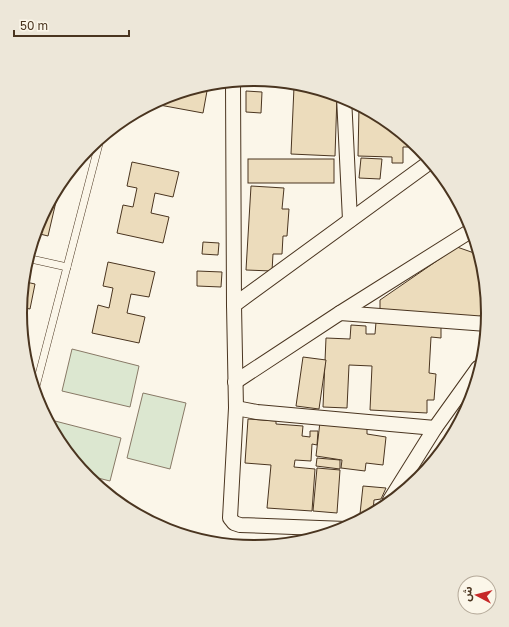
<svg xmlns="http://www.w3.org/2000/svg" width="509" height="627" viewBox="0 0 509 627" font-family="'Golos Text','Noto Sans Arabic',sans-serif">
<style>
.green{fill:#dce7d0;stroke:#887966}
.building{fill:#ecdcbc;stroke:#4a3520}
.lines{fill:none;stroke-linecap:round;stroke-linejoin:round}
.lane-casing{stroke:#4a3520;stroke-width:8}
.street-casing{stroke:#4a3520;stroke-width:16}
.lane{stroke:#fbf6e9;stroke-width:7}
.street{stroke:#fbf6e9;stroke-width:14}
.rim{fill:none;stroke:#4a3520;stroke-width:2}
</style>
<rect width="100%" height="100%" fill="#fbf6e9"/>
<g class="green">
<path d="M 72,349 L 139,366 L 130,407 L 62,391 Z"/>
<path d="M 143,393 L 186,403 L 170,469 L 127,458 Z"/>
<path d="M 55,421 L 121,438 L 110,481 L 86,475 L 54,427 Z"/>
</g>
<g class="building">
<path d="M 294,87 L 337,95 L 335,156 L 291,154 Z"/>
<path d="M 200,90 L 207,91 L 203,113 L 154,104 L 165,97 Z"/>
<path d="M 246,91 L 262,92 L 261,113 L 246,112 Z"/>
<path d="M 359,107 L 420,147 L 403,147 L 403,163 L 392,163 L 392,157 L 358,156 Z"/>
<path d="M 361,158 L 382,159 L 380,179 L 359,178 Z"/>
<rect x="248" y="159" width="86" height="24"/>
<path d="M 132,162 L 179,172 L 173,197 L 155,193 L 151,213 L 169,217 L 163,243 L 117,233 L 123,205 L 133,207 L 137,188 L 127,186 Z"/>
<path d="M 251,186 L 284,188 L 282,209 L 289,209 L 287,236 L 283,236 L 282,254 L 273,254 L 272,271 L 246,270 Z"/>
<path d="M 58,193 L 48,236 L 36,233 L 38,224 Z"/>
<path d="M 203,242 L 219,243 L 218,255 L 202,254 Z"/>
<path d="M 457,247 L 477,254 L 486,298 L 479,319 L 380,312 L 380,300 Z"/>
<path d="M 108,262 L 155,272 L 149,297 L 131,294 L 127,313 L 145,317 L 139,343 L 92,333 L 98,305 L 109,308 L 113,288 L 103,286 Z"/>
<path d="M 197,271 L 222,272 L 221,287 L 197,286 Z"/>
<path d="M 26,282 L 35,284 L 30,309 L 21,307 Z"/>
<path d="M 376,322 L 441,326 L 441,338 L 431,337 L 429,373 L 436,374 L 434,400 L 427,400 L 427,413 L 370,410 L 372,366 L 349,365 L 347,408 L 323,407 L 326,338 L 350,339 L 351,325 L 366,326 L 366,334 L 375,334 Z"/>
<path d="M 303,357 L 326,360 L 319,409 L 296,406 Z"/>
<path d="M 248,419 L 276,421 L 276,424 L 303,426 L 302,436 L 310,437 L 310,431 L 318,431 L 317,445 L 312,444 L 311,461 L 295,460 L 294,467 L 315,469 L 312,511 L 267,508 L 271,465 L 245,463 Z"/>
<path d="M 320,422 L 367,427 L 367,434 L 386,437 L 383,465 L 366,463 L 365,471 L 341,468 L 342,460 L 316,456 Z"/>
<path d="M 317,458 L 340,460 L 340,469 L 316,466 Z"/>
<path d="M 317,468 L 340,470 L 337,513 L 313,511 Z"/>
<path d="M 363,486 L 386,488 L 381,499 L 374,500 L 373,511 L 367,515 L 360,514 Z"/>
</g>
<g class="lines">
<defs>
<g id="lane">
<path d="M 31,259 L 67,267"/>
<path d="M 35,390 L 100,140"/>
</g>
<g id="street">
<path d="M 254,79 L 256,79"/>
<path d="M 233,83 L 234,305 L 236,408 L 230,518 L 234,523 L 240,525 L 346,529"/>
<path d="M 344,97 L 350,220"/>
<path d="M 234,305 L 430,162"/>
<path d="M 340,313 L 487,324"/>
<path d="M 235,382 L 340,313 L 472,230"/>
<path d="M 236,408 L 257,412 L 435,428"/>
<path d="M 390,500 L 435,428 L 478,368"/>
</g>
</defs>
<use href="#lane" class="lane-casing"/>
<use href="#street" class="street-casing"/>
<use href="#lane" class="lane"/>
<use href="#street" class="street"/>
</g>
<path d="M0 0H509V627H0ZM27 313a227 227 0 1 1 454 0a227 227 0 1 1-454 0Z" fill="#ede7d9" fill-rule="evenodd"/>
<path class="rim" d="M27 313a227 227 0 1 1 454 0a227 227 0 1 1-454 0Z"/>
<g transform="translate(477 595) rotate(277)"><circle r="19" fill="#fbf6e9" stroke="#b4a999"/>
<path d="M0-3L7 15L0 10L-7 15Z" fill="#c62828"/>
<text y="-6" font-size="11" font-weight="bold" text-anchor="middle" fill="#4a3520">ش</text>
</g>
<path d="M14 30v6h115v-6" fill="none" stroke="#4a3520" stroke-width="2"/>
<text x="20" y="30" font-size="12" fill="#4a3520" stroke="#fbf6e9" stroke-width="3" paint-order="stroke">50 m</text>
</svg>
